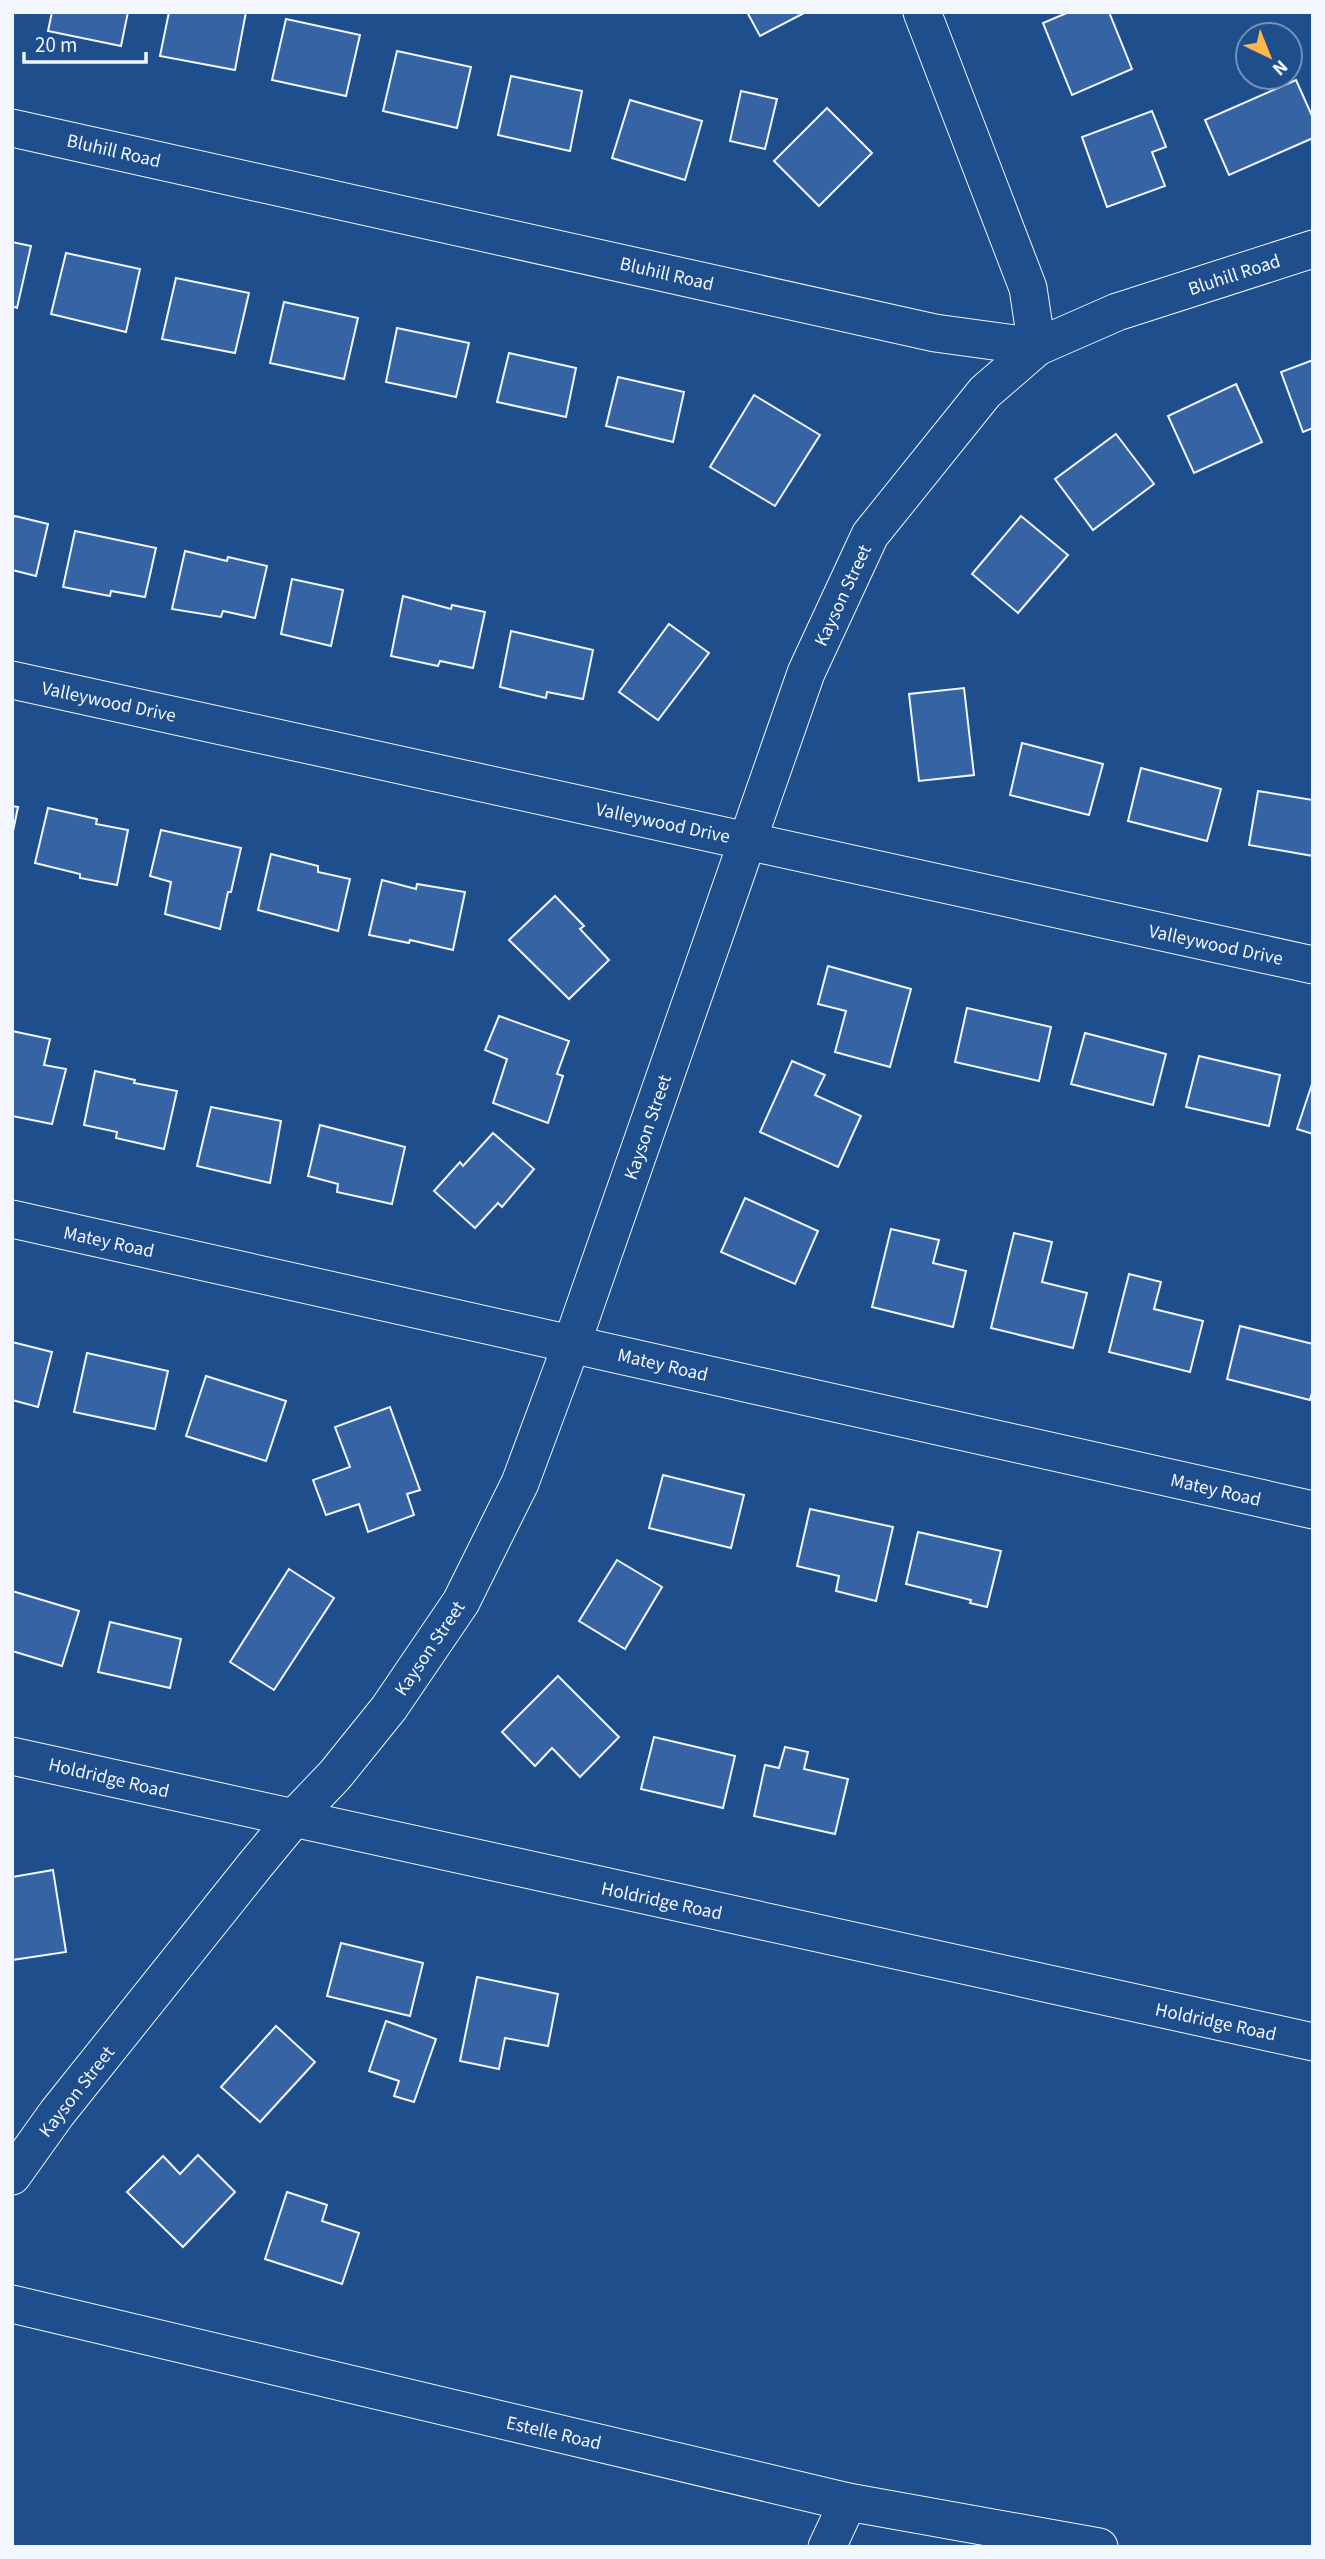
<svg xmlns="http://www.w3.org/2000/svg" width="1325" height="2559" viewBox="0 0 1325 2559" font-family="'Source Sans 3',sans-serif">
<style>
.building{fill:#3563a3;stroke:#f2f6ff;stroke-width:2}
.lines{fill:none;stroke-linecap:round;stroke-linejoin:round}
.street-casing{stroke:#f2f6ff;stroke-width:39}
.street{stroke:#1f4e8c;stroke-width:37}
.labels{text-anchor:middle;stroke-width:5;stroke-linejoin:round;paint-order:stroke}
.street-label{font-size:19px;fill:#f2f6ff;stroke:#1f4e8c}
</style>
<rect width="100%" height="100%" fill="#1f4e8c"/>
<g class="building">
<path d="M 52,12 L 128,12 L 121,46 L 48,31 Z"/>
<path d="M 169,12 L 246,12 L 235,70 L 160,56 Z"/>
<path d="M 747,12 L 806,12 L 760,36 Z"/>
<path d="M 1069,12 L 1109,12 L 1132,69 L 1072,95 L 1043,23 Z"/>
<path d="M 286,19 L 360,35 L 346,96 L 272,80 Z"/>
<path d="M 397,51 L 471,67 L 457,128 L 383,111 Z"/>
<path d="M 511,76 L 582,91 L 570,151 L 498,135 Z"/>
<path d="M 1296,80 L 1313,118 L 1313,138 L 1229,175 L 1205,120 Z"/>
<path d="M 741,91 L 777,99 L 765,149 L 730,141 Z"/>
<path d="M 630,100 L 702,121 L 685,180 L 612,158 Z"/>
<path d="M 827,108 L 872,153 L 819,206 L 774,161 Z"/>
<path d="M 1152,111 L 1166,147 L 1152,152 L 1165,186 L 1107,207 L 1082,137 Z"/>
<path d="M 12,242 L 31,246 L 17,308 L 12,306 Z"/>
<path d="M 66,253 L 140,269 L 126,332 L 51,314 Z"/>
<path d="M 176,278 L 249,293 L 235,353 L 162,339 Z"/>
<path d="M 284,302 L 358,318 L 344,379 L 270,363 Z"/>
<path d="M 397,328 L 469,343 L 456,397 L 386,382 Z"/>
<path d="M 509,353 L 576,368 L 566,417 L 497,402 Z"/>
<path d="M 1313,360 L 1313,428 L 1303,432 L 1281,372 Z"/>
<path d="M 618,377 L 684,392 L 673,442 L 606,426 Z"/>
<path d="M 1236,384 L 1262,442 L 1194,473 L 1168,416 Z"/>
<path d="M 754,395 L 820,435 L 775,506 L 710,467 Z"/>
<path d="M 1116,434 L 1154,484 L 1093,530 L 1055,479 Z"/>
<path d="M 15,516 L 48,524 L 36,576 L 12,570 L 12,519 Z"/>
<path d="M 1021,516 L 1068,555 L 1018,613 L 972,574 Z"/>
<path d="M 75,531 L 156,548 L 145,597 L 111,591 L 110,596 L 63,587 Z"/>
<path d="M 185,551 L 227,561 L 228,557 L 267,566 L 255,618 L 223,611 L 221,617 L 172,609 Z"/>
<path d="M 292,579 L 343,590 L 331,646 L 281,634 Z"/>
<path d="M 403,596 L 451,609 L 452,605 L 485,612 L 473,668 L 440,661 L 438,666 L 391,656 Z"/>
<path d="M 669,624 L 709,653 L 658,720 L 619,692 Z"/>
<path d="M 511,631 L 593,650 L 583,699 L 547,692 L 546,698 L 500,687 Z"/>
<path d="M 964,688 L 974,775 L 919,781 L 909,694 Z"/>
<path d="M 1022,743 L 1103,764 L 1089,815 L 1010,795 Z"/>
<path d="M 1141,768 L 1221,789 L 1207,841 L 1128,821 Z"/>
<path d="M 1258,791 L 1313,800 L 1313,856 L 1249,845 Z"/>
<path d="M 12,806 L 18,807 L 12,836 Z"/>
<path d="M 48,808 L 97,819 L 96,824 L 128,830 L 117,885 L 80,878 L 80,874 L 35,863 Z"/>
<path d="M 161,830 L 241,848 L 231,892 L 228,892 L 220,929 L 165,914 L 171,882 L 150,876 Z"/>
<path d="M 271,854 L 318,866 L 318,872 L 350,879 L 338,931 L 258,910 Z"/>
<path d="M 382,880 L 416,889 L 417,884 L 465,892 L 453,950 L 410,940 L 409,943 L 369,935 Z"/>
<path d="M 555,896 L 584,926 L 580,929 L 609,960 L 569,999 L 509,940 Z"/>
<path d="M 828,966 L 911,989 L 890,1067 L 835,1052 L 846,1011 L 818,1004 Z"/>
<path d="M 967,1008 L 1051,1027 L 1039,1081 L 955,1062 Z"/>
<path d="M 499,1016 L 569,1041 L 557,1074 L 563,1076 L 548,1123 L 493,1103 L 507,1059 L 485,1050 Z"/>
<path d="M 12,1031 L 50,1039 L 44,1065 L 66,1069 L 52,1124 L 12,1116 Z"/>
<path d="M 1085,1033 L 1166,1054 L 1153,1105 L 1071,1084 Z"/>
<path d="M 1199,1056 L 1280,1075 L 1269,1126 L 1186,1107 Z"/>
<path d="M 792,1061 L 825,1075 L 815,1095 L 861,1116 L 838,1167 L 760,1132 Z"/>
<path d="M 95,1071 L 135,1080 L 134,1083 L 177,1091 L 164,1149 L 116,1138 L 117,1132 L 84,1125 Z"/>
<path d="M 1313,1081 L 1313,1134 L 1297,1129 Z"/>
<path d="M 211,1107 L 281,1121 L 270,1183 L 197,1166 Z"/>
<path d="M 320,1125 L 405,1147 L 392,1204 L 337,1192 L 338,1184 L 308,1176 Z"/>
<path d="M 493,1133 L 534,1169 L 502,1207 L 498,1203 L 475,1228 L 434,1191 L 460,1162 L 463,1166 Z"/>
<path d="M 745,1198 L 818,1231 L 795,1284 L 721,1252 Z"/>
<path d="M 891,1229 L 939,1240 L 933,1263 L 966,1271 L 953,1327 L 872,1307 Z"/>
<path d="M 1014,1233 L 1052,1242 L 1042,1282 L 1087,1293 L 1073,1348 L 991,1328 Z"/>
<path d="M 1129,1274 L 1161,1282 L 1154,1309 L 1203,1321 L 1190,1372 L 1109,1352 Z"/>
<path d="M 1240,1326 L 1313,1344 L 1313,1389 L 1310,1400 L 1227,1379 Z"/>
<path d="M 12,1342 L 52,1352 L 38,1407 L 12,1400 Z"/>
<path d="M 87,1353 L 168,1371 L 155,1429 L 74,1412 Z"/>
<path d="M 206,1376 L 286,1401 L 266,1461 L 186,1436 Z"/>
<path d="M 390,1407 L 420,1490 L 407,1494 L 414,1515 L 368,1532 L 359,1504 L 326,1515 L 313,1480 L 350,1467 L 335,1427 Z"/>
<path d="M 663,1475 L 744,1495 L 731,1548 L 649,1528 Z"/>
<path d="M 810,1509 L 893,1527 L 876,1601 L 836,1591 L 839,1576 L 797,1566 Z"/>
<path d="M 918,1532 L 1001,1551 L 987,1607 L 970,1603 L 971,1600 L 906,1584 Z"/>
<path d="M 617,1560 L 662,1587 L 625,1649 L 579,1621 Z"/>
<path d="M 289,1569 L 334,1598 L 274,1690 L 230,1662 Z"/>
<path d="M 12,1591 L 79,1611 L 62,1666 L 12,1651 Z"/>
<path d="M 110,1622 L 181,1639 L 170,1688 L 98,1672 Z"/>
<path d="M 558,1676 L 619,1737 L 580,1777 L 552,1748 L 535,1766 L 502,1732 Z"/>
<path d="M 654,1737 L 735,1756 L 723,1808 L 641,1789 Z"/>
<path d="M 785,1747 L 808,1752 L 804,1769 L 848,1779 L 835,1834 L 754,1816 L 765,1765 L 779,1768 Z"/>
<path d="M 53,1870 L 66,1952 L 12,1960 L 12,1877 Z"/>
<path d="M 341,1943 L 423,1963 L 410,2016 L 327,1996 Z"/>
<path d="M 477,1977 L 558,1994 L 548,2046 L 505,2038 L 499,2069 L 460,2061 Z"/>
<path d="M 386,2021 L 436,2039 L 414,2102 L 394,2096 L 399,2081 L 369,2071 Z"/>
<path d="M 276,2026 L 315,2062 L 260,2122 L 221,2087 Z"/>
<path d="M 198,2155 L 235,2192 L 183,2247 L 127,2192 L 163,2156 L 180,2174 Z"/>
<path d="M 287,2192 L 327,2205 L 322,2221 L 359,2233 L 342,2284 L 265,2259 Z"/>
</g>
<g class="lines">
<defs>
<g id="street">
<path d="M 12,128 L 935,333 L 1037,347 L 1117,312 L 1313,249"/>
<path d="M 12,680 L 1313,965"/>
<path d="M 12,1219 L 1313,1510"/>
<path d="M 12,1756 L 1313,2042"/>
<path d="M 12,2176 L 57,2113 L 256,1864 L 294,1818 L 335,1775 L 389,1708 L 461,1602 L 520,1483 L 572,1343 L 806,673 L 870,535 L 985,392 L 1037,347 L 1028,288 L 922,12"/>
<path d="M 12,2304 L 848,2502 L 1099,2547"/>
<path d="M 827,2547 L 848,2502"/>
</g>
</defs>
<use href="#street" class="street-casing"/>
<use href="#street" class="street"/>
</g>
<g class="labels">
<g class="street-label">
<text transform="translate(114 150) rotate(13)" y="7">Bluhill Road</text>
<text transform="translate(667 273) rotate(13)" y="7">Bluhill Road</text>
<text transform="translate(1234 274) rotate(-18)" y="7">Bluhill Road</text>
<text transform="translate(842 595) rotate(-65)" y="7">Kayson Street</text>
<text transform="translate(109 701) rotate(12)" y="7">Valleywood Drive</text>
<text transform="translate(663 822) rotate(12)" y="7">Valleywood Drive</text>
<text transform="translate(1216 944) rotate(12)" y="7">Valleywood Drive</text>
<text transform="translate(647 1127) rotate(-71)" y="7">Kayson Street</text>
<text transform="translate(109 1241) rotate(12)" y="7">Matey Road</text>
<text transform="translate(663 1364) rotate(13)" y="7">Matey Road</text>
<text transform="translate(1216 1489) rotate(13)" y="7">Matey Road</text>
<text transform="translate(429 1648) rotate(-56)" y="7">Kayson Street</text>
<text transform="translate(109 1777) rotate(13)" y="7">Holdridge Road</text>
<text transform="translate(662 1900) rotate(12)" y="7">Holdridge Road</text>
<text transform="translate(1216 2021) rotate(12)" y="7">Holdridge Road</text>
<text transform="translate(76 2091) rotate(-52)" y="7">Kayson Street</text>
<text transform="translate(554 2432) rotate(13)" y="7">Estelle Road</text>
</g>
</g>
<rect width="1325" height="2559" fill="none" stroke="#f2f6ff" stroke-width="28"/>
<g transform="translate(1269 56) rotate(137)"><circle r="33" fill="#1f4e8c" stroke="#7391ba" stroke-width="2"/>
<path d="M0-5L12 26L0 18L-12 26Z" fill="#ffb74d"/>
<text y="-10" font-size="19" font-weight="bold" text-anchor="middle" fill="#f2f6ff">N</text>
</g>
<path d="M24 52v10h122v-10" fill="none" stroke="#f2f6ff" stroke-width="3.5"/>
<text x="35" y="52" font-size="21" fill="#f2f6ff" stroke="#1f4e8c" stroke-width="5" paint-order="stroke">20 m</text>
</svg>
